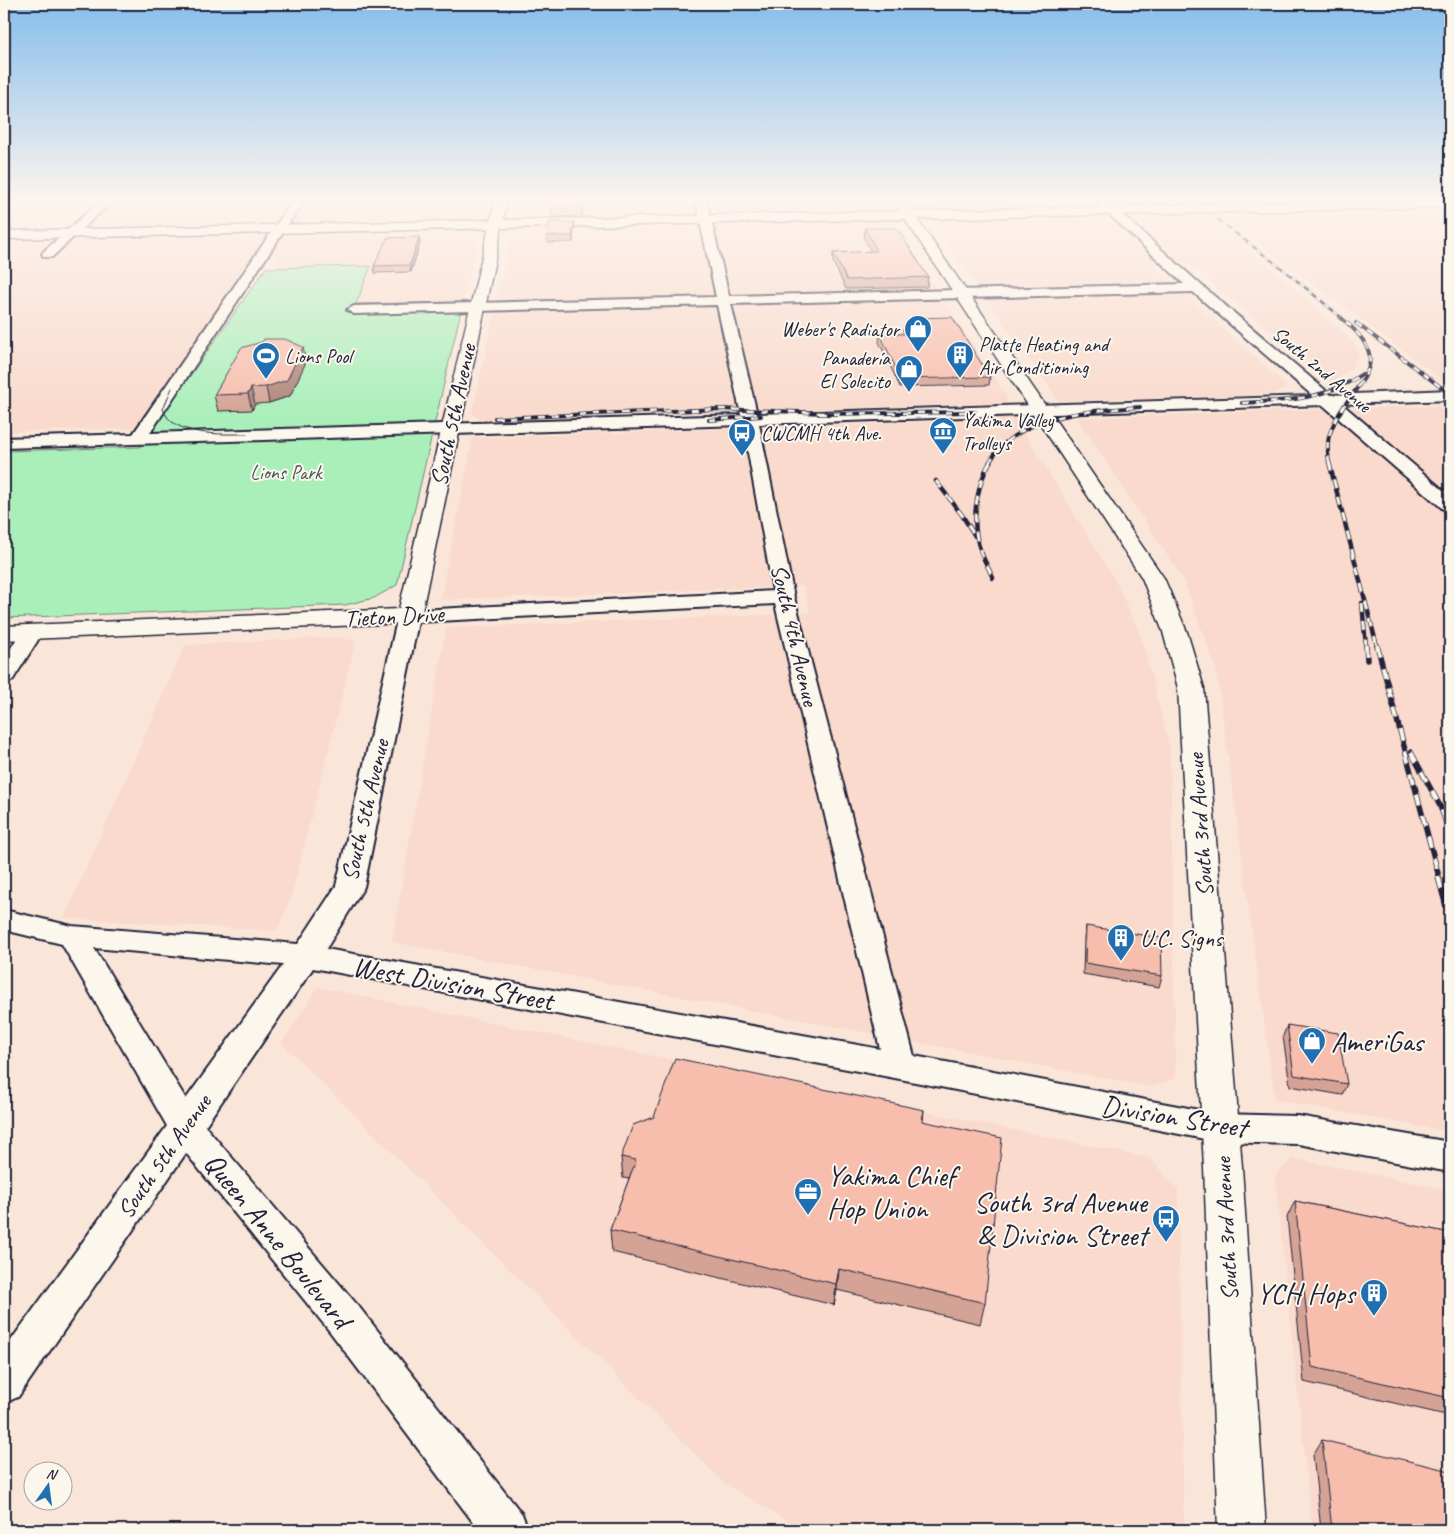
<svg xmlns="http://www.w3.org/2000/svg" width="1454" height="1534" viewBox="0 0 1454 1534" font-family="Caveat,sans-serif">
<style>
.built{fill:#f9dacc}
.green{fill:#aaefba;stroke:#66887a}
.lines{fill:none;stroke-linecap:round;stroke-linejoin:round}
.minor-casing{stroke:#22223b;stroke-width:4}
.tertiary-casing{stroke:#22223b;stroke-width:3}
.secondary-casing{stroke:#22223b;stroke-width:3}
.minor{fill:#fbf7ec;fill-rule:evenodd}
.tertiary{fill:#fbf7ec;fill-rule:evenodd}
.secondary{fill:#fbf7ec;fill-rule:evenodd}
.tram{stroke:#22223b;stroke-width:1}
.rail-far4-casing{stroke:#22223b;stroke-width:2.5}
.rail-far3-casing{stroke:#22223b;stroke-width:4}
.rail-far2-casing{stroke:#22223b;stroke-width:4.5}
.rail-far1-casing{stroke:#22223b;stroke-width:5.5}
.rail-casing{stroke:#22223b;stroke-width:6}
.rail-far4{stroke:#fbf7ec;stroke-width:2;stroke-dasharray:5.5;stroke-linecap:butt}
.rail-far3{stroke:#fbf7ec;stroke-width:2.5;stroke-dasharray:7;stroke-linecap:butt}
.rail-far2{stroke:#fbf7ec;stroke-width:3;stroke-dasharray:9;stroke-linecap:butt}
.rail-far1{stroke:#fbf7ec;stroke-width:4;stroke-dasharray:11;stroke-linecap:butt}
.rail{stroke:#fbf7ec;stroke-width:4.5;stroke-dasharray:14;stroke-linecap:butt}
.wall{fill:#d4a395;stroke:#22223b}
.shaded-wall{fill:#ad8579;stroke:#22223b}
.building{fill:#f7bead;stroke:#22223b}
.labels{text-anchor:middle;stroke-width:4;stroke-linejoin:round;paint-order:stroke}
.far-poi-label{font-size:20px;fill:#22223b;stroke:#fbf7ec;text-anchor:start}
.far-street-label{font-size:20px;fill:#22223b;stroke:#fbf7ec}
.far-park-label{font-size:20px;fill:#44555b;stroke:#fbf7ec}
.street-label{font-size:24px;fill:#22223b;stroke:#fbf7ec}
.poi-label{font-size:24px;fill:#22223b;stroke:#fbf7ec;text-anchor:start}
.near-street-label{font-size:29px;fill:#22223b;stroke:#fbf7ec}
.near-poi-label{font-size:29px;fill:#22223b;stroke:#fbf7ec;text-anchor:start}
</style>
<rect width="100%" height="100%" fill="#fae6d9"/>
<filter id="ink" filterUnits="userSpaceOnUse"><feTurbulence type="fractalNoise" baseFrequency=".02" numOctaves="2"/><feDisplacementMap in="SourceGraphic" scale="10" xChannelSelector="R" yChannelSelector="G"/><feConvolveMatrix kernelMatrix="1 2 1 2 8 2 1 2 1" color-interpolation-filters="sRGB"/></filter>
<g filter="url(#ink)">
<g class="built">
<path d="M 115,202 L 482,202 L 479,213 L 467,218 L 95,227 L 90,225 Z"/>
<path d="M 525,202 L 877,202 L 882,210 L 522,217 Z"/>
<path d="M 918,202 L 1258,202 L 1186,204 L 1264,261 L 1352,341 L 1360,353 L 1351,368 L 1334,383 L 1187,263 L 1152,264 L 1286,385 L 1285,389 L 1275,393 L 1258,395 L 1059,401 Z"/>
<path d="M 1450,208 L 1450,385 L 1216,213 Z"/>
<path d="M 878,220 L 893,223 L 1008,398 L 1006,403 L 482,419 L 472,414 L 512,232 L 518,229 Z"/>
<path d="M 465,228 L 479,231 L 463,302 L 355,304 L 370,266 L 271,268 L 281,254 L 255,254 L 143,428 L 4,432 L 4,238 Z"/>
<path d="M 1448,405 L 1450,407 L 1450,1132 L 1275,1100 L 1216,669 L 1183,579 L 1077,418 Z"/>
<path d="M 1016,419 L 1115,580 L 1141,636 L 1170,748 L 1176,1078 L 1151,1087 L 392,942 L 446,628 L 810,613 L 803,586 L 440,600 L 473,438 Z"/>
<path d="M 336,637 L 356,641 L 291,898 L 277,931 L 64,918 L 185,645 Z"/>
<path d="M 318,987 L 1150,1158 L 1178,1189 L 1184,1530 L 803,1530 L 725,1484 L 282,1043 Z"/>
<path d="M 1292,1158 L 1450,1190 L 1450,1530 L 1312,1530 L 1275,1176 Z"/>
</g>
<path class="green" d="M 371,266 L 356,304 L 463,302 L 397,585 L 374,598 L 345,605 L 4,618 L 4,451 L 140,447 L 266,268 Z"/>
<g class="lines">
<defs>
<g id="minor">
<path d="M 99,202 L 111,202 L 52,257 L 44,257 L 42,254 L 44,251 Z"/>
<path d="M 292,202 L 303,202 L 150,433 L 741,415 L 717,305 L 354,314 L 347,310 L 354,306 L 716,297 L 696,202 L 707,202 L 729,296 L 1184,284 L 1096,202 L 1108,202 L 1201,285 L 1331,395 L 1450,390 L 1450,400 L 1342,404 L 1450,496 L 1450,511 L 1443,509 L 1323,405 L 759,424 L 794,597 L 914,1056 L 1220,1114 L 1298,1116 L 1450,1142 L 1450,1172 L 1298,1144 L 1220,1142 L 900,1079 L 313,968 L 205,1126 L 359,1307 L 522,1514 L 528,1530 L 479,1530 L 331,1333 L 186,1153 L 18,1397 L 4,1403 L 4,1350 L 167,1126 L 62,944 L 4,930 L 4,910 L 72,926 L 298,944 L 336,886 L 398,616 L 401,611 L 773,591 L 743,425 L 4,448 L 4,438 L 133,434 ZM 1193,292 L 1313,396 L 757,414 L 731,304 ZM 775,604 L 880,1049 L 326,949 L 364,887 L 418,622 ZM 94,948 L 283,965 L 186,1099 Z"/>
<path d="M 32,626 L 40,627 L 43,632 L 12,681 L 4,683 L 4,659 L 24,627 Z"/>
</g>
<path id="tertiary" d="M 894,202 L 906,202 L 912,211 L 1308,202 L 1450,202 L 1450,207 L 917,219 L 1164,578 L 1187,632 L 1204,688 L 1242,1167 L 1266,1530 L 1218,1530 L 1204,1167 L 1178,688 L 1163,632 L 1142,578 L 905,219 L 4,239 L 4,231 L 900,211 Z"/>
<path id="secondary" d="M 495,202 L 507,202 L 421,616 L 417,621 L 409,623 L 4,640 L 4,626 L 399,609 Z"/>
</defs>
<use href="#minor" class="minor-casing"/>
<use href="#tertiary" class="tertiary-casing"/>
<use href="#secondary" class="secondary-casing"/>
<use href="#minor" class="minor"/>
<use href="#tertiary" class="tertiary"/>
<use href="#secondary" class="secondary"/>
<path class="tram" d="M 172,388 L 163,409 C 172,437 222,434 247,434"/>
<defs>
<path id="rail-far4" d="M 1213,216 L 1284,270 L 1342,318"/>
<g id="rail-far3">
<path d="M 1356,323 L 1450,394"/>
<path d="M 1242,403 C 1285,401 1326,400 1362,374"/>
<path d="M 819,414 L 975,412"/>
<path d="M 495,418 L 720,409 L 825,413"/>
<path d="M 709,420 L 761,416"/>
<path d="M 989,463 C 1017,413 1090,411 1140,407"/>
<path d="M 1329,463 C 1328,454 1326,442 1330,433 C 1348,381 1404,368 1340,317"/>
</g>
<g id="rail-far2">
<path d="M 990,462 C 978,483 972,514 977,538 C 979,552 987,565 993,578"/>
<path d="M 1329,462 L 1377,646"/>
<path d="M 936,481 L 962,515 L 975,536"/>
<path d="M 1362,603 L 1366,646"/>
</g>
<g id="rail-far1">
<path d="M 1366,645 L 1367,660"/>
<path d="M 1377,645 L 1439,877"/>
<path d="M 1411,752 L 1440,806 L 1450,833"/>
</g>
<path id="rail" d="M 1438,876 L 1450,920"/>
</defs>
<use href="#rail-far4" class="rail-far4-casing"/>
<use href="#rail-far3" class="rail-far3-casing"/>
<use href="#rail-far2" class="rail-far2-casing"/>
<use href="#rail-far1" class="rail-far1-casing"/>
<use href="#rail" class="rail-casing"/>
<use href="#rail-far4" class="rail-far4"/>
<use href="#rail-far3" class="rail-far3"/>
<use href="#rail-far2" class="rail-far2"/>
<use href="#rail-far1" class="rail-far1"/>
<use href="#rail" class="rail"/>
</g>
<g class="wall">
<path d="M 552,202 L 583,202 L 582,216 L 552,217 L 551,208 Z"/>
<path d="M 574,222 L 574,228 L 573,242 L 548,243 L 547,236 Z"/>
<path d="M 865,228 L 928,277 L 927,287 L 846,289 L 833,262 L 833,253 L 871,252 L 864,238 Z"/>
<path d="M 419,237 L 420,243 L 411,272 L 375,273 L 374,266 Z"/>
<path d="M 914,318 L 990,377 L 989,385 L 900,387 L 879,342 L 880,334 L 903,334 L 903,329 L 915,328 L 914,325 Z"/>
<path d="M 306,362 L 290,396 L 269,403 L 255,404 L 252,410 L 218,411 L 214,395 Z"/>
<path d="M 1086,926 L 1162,976 L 1159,987 L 1083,974 L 1084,937 Z"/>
<path d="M 1287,1025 L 1347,1084 L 1342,1095 L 1290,1086 L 1283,1036 Z"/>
<path d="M 924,1110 L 923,1122 L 985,1303 L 980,1324 L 837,1290 L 834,1305 L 612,1252 L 610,1230 L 629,1179 L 623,1178 L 621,1157 Z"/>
<path d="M 1295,1201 L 1450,1233 L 1450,1416 L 1304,1382 L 1287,1217 Z"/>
<path d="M 1322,1440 L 1450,1530 L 1321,1530 L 1313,1455 Z"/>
</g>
<g class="shaded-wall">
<path d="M 582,202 L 583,202 L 582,216 L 581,208 Z"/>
<path d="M 574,222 L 574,228 L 573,242 L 572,236 Z"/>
<path d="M 419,237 L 420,243 L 411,272 L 410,265 Z"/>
<path d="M 303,347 L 306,362 L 290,396 L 269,403 L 266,387 Z"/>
<path d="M 251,388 L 255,404 L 252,410 L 248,394 Z"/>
<path d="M 839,1269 L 837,1290 L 834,1305 L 836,1284 Z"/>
</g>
<g class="building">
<path d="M 552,202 L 582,202 L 581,208 L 551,208 Z"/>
<path d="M 549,222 L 574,222 L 572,236 L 547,236 Z"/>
<path d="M 865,228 L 897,228 L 928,277 L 847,280 L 833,253 L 877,251 Z"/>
<path d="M 419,237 L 410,265 L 374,266 L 387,238 Z"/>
<path d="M 952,317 L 990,377 L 901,379 L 880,334 L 906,334 L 903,329 L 920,328 L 914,318 Z"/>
<path d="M 264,339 L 285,339 L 303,347 L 287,380 L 266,387 L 251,388 L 248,394 L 214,395 L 241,348 L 262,342 Z"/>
<path d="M 1086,926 L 1161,938 L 1162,976 L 1085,963 Z"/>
<path d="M 1287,1025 L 1338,1033 L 1347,1084 L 1294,1075 Z"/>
<path d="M 675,1058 L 924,1110 L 922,1121 L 1002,1138 L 985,1303 L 839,1269 L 836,1284 L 610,1230 L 636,1160 L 621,1157 L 633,1125 L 654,1117 Z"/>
<path d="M 1295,1201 L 1450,1233 L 1450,1398 L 1312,1367 Z"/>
<path d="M 1322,1440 L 1450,1471 L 1450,1530 L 1332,1530 Z"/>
</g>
</g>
<linearGradient id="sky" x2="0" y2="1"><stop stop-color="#86beec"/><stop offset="0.48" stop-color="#fdf4ee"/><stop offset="1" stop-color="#fdf4ee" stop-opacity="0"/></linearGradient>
<rect width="1454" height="417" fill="url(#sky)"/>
<defs>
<symbol id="shop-pin" viewBox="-11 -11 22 30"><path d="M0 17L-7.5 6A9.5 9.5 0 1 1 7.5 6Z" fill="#1f6fb2" stroke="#fbf7ec"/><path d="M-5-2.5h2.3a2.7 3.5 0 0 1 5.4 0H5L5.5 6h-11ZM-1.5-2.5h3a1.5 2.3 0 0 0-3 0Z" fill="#fff"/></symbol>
<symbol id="building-pin" viewBox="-11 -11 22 30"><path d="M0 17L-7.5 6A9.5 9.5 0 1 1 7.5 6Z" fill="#1f6fb2" stroke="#fbf7ec"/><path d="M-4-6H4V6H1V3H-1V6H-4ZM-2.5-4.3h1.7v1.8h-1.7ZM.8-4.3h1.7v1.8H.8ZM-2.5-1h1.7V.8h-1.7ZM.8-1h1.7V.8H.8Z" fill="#fff"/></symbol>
<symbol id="stadium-pin" viewBox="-11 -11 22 30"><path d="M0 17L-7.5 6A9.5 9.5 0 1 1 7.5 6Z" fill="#1f6fb2" stroke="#fbf7ec"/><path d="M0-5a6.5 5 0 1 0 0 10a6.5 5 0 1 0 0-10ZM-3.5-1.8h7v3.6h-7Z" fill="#fff"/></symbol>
<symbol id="museum-pin" viewBox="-11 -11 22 30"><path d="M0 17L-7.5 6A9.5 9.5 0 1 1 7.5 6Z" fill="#1f6fb2" stroke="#fbf7ec"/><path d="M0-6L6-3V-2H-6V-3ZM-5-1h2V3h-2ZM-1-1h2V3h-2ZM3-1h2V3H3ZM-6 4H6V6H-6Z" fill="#fff"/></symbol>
<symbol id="bus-pin" viewBox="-11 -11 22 30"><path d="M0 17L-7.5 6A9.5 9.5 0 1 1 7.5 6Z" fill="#1f6fb2" stroke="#fbf7ec"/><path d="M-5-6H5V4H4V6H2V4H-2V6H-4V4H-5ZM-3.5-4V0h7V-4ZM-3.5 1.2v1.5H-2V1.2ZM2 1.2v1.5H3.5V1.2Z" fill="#fff"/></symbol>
<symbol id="office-pin" viewBox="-11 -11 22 30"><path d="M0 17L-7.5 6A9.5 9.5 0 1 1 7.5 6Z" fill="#1f6fb2" stroke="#fbf7ec"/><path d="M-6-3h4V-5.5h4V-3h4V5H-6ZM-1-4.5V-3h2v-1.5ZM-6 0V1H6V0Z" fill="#fff"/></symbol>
</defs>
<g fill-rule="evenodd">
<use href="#shop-pin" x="902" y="313" width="32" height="43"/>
<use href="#building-pin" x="944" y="339" width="32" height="43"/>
<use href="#stadium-pin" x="250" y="340" width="32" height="43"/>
<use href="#shop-pin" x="893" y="353" width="32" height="43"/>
<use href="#museum-pin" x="927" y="415" width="32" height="43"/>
<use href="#bus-pin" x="726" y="417" width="32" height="43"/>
<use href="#building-pin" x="1105" y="922" width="32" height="43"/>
<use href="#shop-pin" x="1296" y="1025" width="32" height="43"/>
<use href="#office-pin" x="792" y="1176" width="32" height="43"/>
<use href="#bus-pin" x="1150" y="1203" width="32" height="43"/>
<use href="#building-pin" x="1358" y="1277" width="32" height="43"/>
</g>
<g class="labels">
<g class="far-poi-label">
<text x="899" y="336" text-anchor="end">Weber's Radiator</text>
<text x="979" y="351">Platte Heating and<tspan x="979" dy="23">Air Conditioning</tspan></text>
<text x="285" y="363">Lions Pool</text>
<text x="890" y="365" text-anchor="end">Panadería<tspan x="890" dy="23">El Solecito</tspan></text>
<text x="962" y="427">Yakima Valley<tspan x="962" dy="23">Trolleys</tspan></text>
<text x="761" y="440">CWCMH 4th Ave.</text>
</g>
<g class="far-street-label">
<text transform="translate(1322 369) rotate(40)" y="7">South 2nd Avenue</text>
</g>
<g class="far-park-label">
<text x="286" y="479">Lions Park</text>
</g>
<g class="street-label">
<text transform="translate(453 415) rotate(-78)" y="8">South 5th Avenue</text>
<text transform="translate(394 616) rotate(-3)" y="8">Tieton Drive</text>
<text transform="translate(795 635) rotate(77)" y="8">South 4th Avenue</text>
<text transform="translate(365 810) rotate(-77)" y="8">South 5th Avenue</text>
<text transform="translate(1200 825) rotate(-94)" y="8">South 3rd Avenue</text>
<text transform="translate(164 1156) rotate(-55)" y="8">South 5th Avenue</text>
<text transform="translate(1226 1229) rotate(-93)" y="8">South 3rd Avenue</text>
</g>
<g class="poi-label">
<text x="1140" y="946">U.C. Signs</text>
</g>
<g class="near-street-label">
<text transform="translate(453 983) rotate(10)" y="10">West Division Street</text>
<text transform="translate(1174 1116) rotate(9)" y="10">Division Street</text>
<text transform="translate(278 1240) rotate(51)" y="10">Queen Anne Boulevard</text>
</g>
<g class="near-poi-label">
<text x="1331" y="1051">AmeriGas</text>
<text x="827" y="1185">Yakima Chief<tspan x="827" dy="33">Hop Union</tspan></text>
<text x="1147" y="1212" text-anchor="end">South 3rd Avenue<tspan x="1147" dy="33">&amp; Division Street</tspan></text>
<text x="1355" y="1303" text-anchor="end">YCH Hops</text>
</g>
</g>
<rect width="1454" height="1534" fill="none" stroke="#fbf7ec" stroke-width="20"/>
<rect x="10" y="10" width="1434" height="1514" fill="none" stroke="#22223b" stroke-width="2" filter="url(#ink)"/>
<g transform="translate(48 1486) rotate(14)"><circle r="24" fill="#fbf7ec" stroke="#a4a2a5"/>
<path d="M0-4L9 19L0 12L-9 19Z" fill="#1f6fb2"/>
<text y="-8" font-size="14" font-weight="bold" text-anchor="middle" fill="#22223b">N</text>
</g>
</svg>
